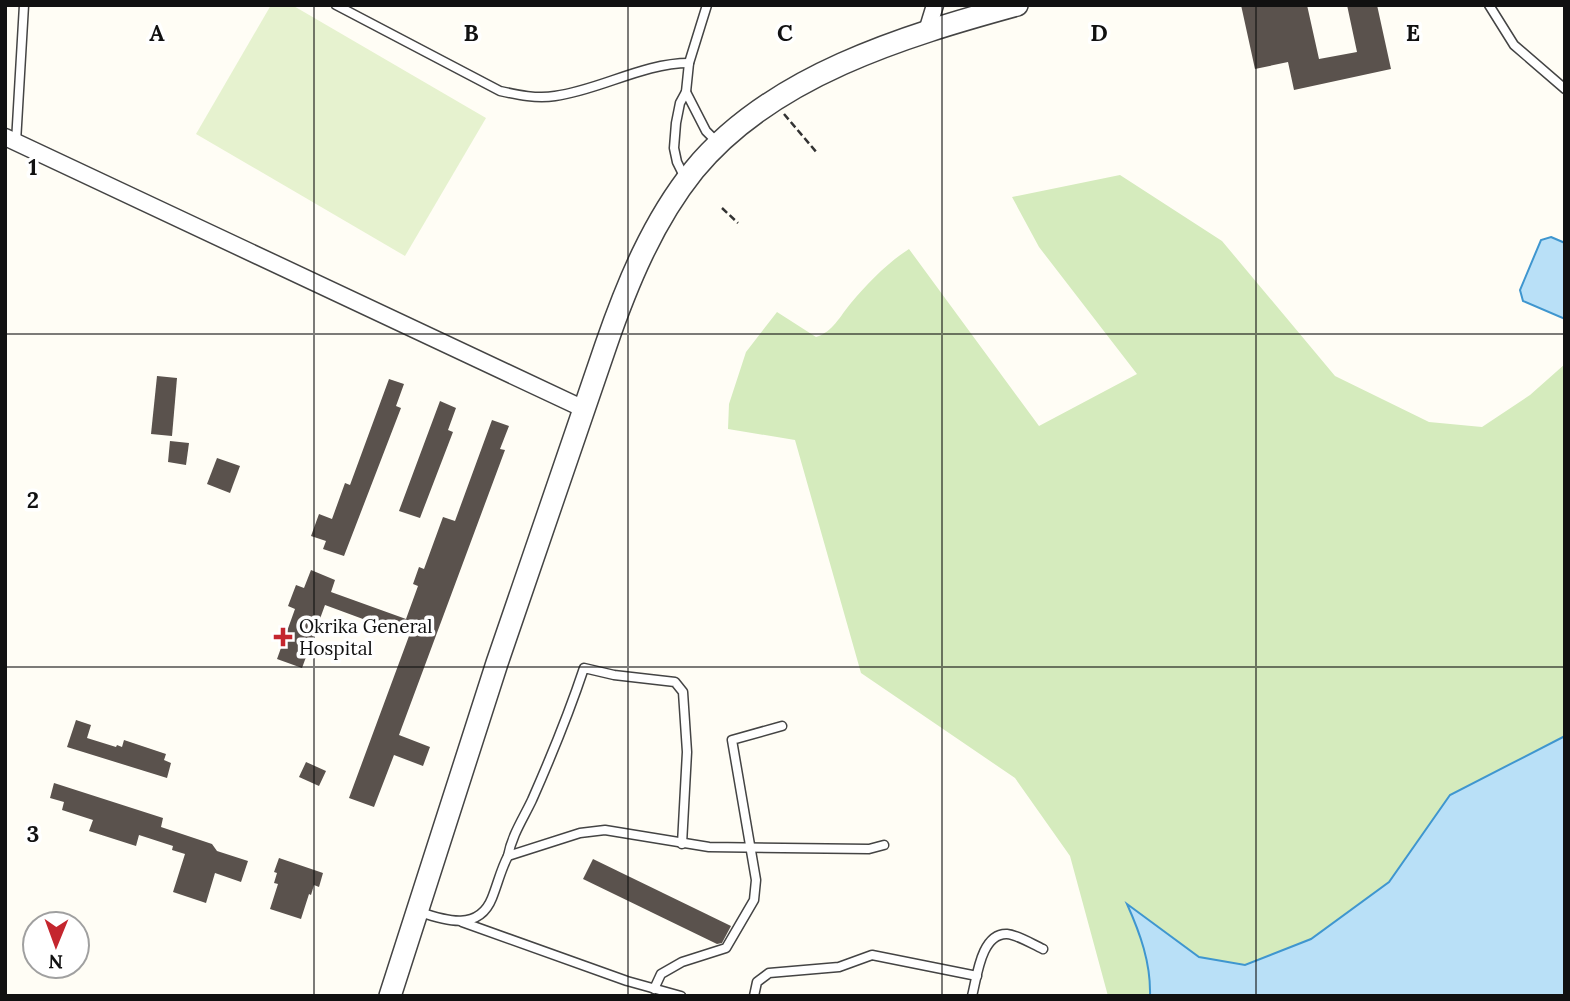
<svg xmlns="http://www.w3.org/2000/svg" width="1570" height="1001" viewBox="0 0 1570 1001" font-family="Lora,serif">
<style>
.green{fill:#d5ebbd}
.pitch{fill:#e6f2cf}
.water{fill:#b9e0f7;stroke:#3f96cf;stroke-width:2}
.building{fill:#5a524d}
.lines{fill:none;stroke-linecap:round;stroke-linejoin:round}
.service-casing{stroke:#444;stroke-width:11}
.minor-casing{stroke:#444;stroke-width:19}
.tertiary-casing{stroke:#444;stroke-width:24}
.path{stroke:#333;stroke-width:2.5;stroke-dasharray:7 3.5;stroke-linecap:butt}
.service{stroke:#fff;stroke-width:8}
.minor{stroke:#fff;stroke-width:16}
.tertiary{stroke:#fff;stroke-width:21}
.grid{fill:none;stroke:#111;stroke-width:2;stroke-opacity:0.55}
.poi-dot{fill:#c4262e;stroke:#fff;stroke-width:2.5}
.labels{text-anchor:middle;stroke-width:7;stroke-linejoin:round;paint-order:stroke}
.poi-label{font-size:19px;fill:#111;stroke:#fff;text-anchor:start}
.grid-label{font-size:23px;text-anchor:middle;font-weight:bold;fill:#111;stroke:#fff;stroke-width:7;stroke-linejoin:round;paint-order:stroke}
</style>
<rect width="100%" height="100%" fill="#fffdf5"/>
<path class="green" d="M 1120,175 L 1222,241 L 1335,376 L 1429,422 L 1482,427 L 1530,395 L 1565,364 L 1565,899 L 1278,996 L 1108,996 L 1070,856 L 1015,778 L 861,673 L 795,440 L 728,429 L 729,404 L 746,352 L 777,312 L 816,337 C 833,332 840,316 851,303 C 868,283 887,263 909,249 L 1039,426 L 1137,374 L 1039,247 L 1012,197 Z"/>
<path class="pitch" d="M 271,5 L 292,5 L 486,118 L 405,256 L 196,134 Z"/>
<g class="water">
<path d="M 1551,237 L 1565,243 L 1565,319 L 1523,301 L 1520,290 L 1541,240 Z"/>
<path d="M 1565,736 L 1565,996 L 1150,996 C 1151,963 1140,933 1127,904 L 1199,957 L 1245,965 L 1311,939 L 1389,882 L 1450,795 Z"/>
</g>
<g class="building">
<path d="M 1241,5 L 1307,5 L 1319,59 L 1357,52 L 1347,5 L 1377,5 L 1391,69 L 1294,90 L 1288,62 L 1255,69 Z"/>
<path d="M 157,376 L 177,378 L 172,436 L 151,434 Z"/>
<path d="M 389,379 L 404,384 L 396,406 L 401,408 L 344,556 L 323,549 L 326,541 L 311,536 L 319,514 L 332,519 L 345,483 L 350,485 Z"/>
<path d="M 440,401 L 456,408 L 448,430 L 453,432 L 420,518 L 399,511 Z"/>
<path d="M 492,420 L 509,426 L 500,449 L 505,450 L 399,735 L 430,747 L 423,766 L 394,755 L 374,807 L 349,798 L 409,636 L 325,605 L 302,668 L 277,659 L 295,609 L 288,606 L 296,585 L 304,588 L 311,570 L 335,580 L 331,592 L 406,619 L 418,586 L 413,584 L 419,567 L 424,569 L 443,517 L 455,521 Z"/>
<path d="M 170,441 L 189,443 L 186,465 L 168,462 Z"/>
<path d="M 217,458 L 240,466 L 230,493 L 207,484 Z"/>
<path d="M 76,720 L 91,725 L 87,738 L 116,747 L 117,745 L 122,747 L 124,740 L 166,754 L 164,760 L 171,763 L 167,778 L 67,747 Z"/>
<path d="M 306,762 L 326,771 L 319,786 L 299,777 Z"/>
<path d="M 54,783 L 163,818 L 161,827 L 212,844 L 217,851 L 248,861 L 241,882 L 215,873 L 206,903 L 173,892 L 185,854 L 172,850 L 173,846 L 139,835 L 136,846 L 89,831 L 93,820 L 62,810 L 64,802 L 50,798 Z"/>
<path d="M 279,858 L 323,873 L 319,887 L 314,885 L 311,895 L 309,894 L 301,919 L 270,909 L 278,884 L 274,883 L 277,873 L 274,872 Z"/>
<path d="M 593,859 L 731,926 L 722,943 L 717,944 L 583,879 Z"/>
</g>
<g class="lines">
<defs>
<g id="service">
<path d="M 336,5 L 500,91 C 518,95 537,99 555,96 C 600,90 643,63 689,63"/>
<path d="M 1489,5 L 1514,45 L 1565,89"/>
<path d="M 686,92 L 706,131 L 717,142"/>
<path d="M 16,142 L 24,5"/>
<path d="M 685,178 L 677,162 L 674,148 L 676,123 L 680,103 L 686,92 L 689,63 L 707,5"/>
<path d="M 508,856 C 512,835 523,819 532,800 C 551,757 569,713 584,668 L 614,675 L 675,682 L 683,692 L 687,752 L 682,844"/>
<path d="M 420,912 C 446,921 479,931 492,898 C 498,883 501,869 508,856 L 580,833 L 605,830 L 709,847 L 869,849 L 884,845"/>
<path d="M 462,922 L 627,981 L 681,996"/>
<path d="M 654,989 L 661,974 L 682,962 L 726,948 L 754,900 L 756,880 L 732,740 L 782,726"/>
<path d="M 754,996 L 757,982 L 769,973 L 839,967 L 872,955 L 977,976"/>
<path d="M 972,996 C 977,977 981,933 1007,934 C 1018,935 1032,944 1043,949"/>
</g>
<g id="minor">
<path d="M 927,31 L 935,5"/>
<path d="M 5,137 L 584,409"/>
</g>
<path id="tertiary" d="M 390,996 L 497,663 L 606,345 C 627,284 653,221 694,170 C 771,76 904,36 1017,5"/>
</defs>
<use href="#service" class="service-casing"/>
<use href="#minor" class="minor-casing"/>
<use href="#tertiary" class="tertiary-casing"/>
<g class="path">
<path d="M 784,114 L 818,154"/>
<path d="M 722,208 L 738,223"/>
</g>
<use href="#service" class="service"/>
<use href="#minor" class="minor"/>
<use href="#tertiary" class="tertiary"/>
</g>
<path class="grid" d="M 314,5 L 314,996M 628,5 L 628,996M 942,5 L 942,996M 1256,5 L 1256,996M 5,334 L 1565,334M 5,667 L 1565,667"/>
<path class="poi-dot" d="M279.5 626.5h7v7h7v7h-7v7h-7v-7h-7v-7h7z"/>
<g class="labels">
<g class="poi-label">
<text x="299" y="633">Okrika General<tspan x="299" dy="22">Hospital</tspan></text>
</g>
</g>
<g class="grid-label">
<text x="157" y="41">A</text>
<text x="471" y="41">B</text>
<text x="785" y="41">C</text>
<text x="1099" y="41">D</text>
<text x="1413" y="41">E</text>
<text x="33" y="175">1</text>
<text x="33" y="508">2</text>
<text x="33" y="842">3</text>
</g>
<rect width="1570" height="1001" fill="none" stroke="#111111" stroke-width="14"/>
<g transform="translate(56 945) rotate(181)"><circle r="33" fill="#ffffff" stroke="#a0a0a0" stroke-width="2"/>
<path d="M0-5L12 26L0 18L-12 26Z" fill="#c4262e"/>
<text y="-10" font-size="19" font-weight="bold" text-anchor="middle" fill="#111111">N</text>
</g>
</svg>
